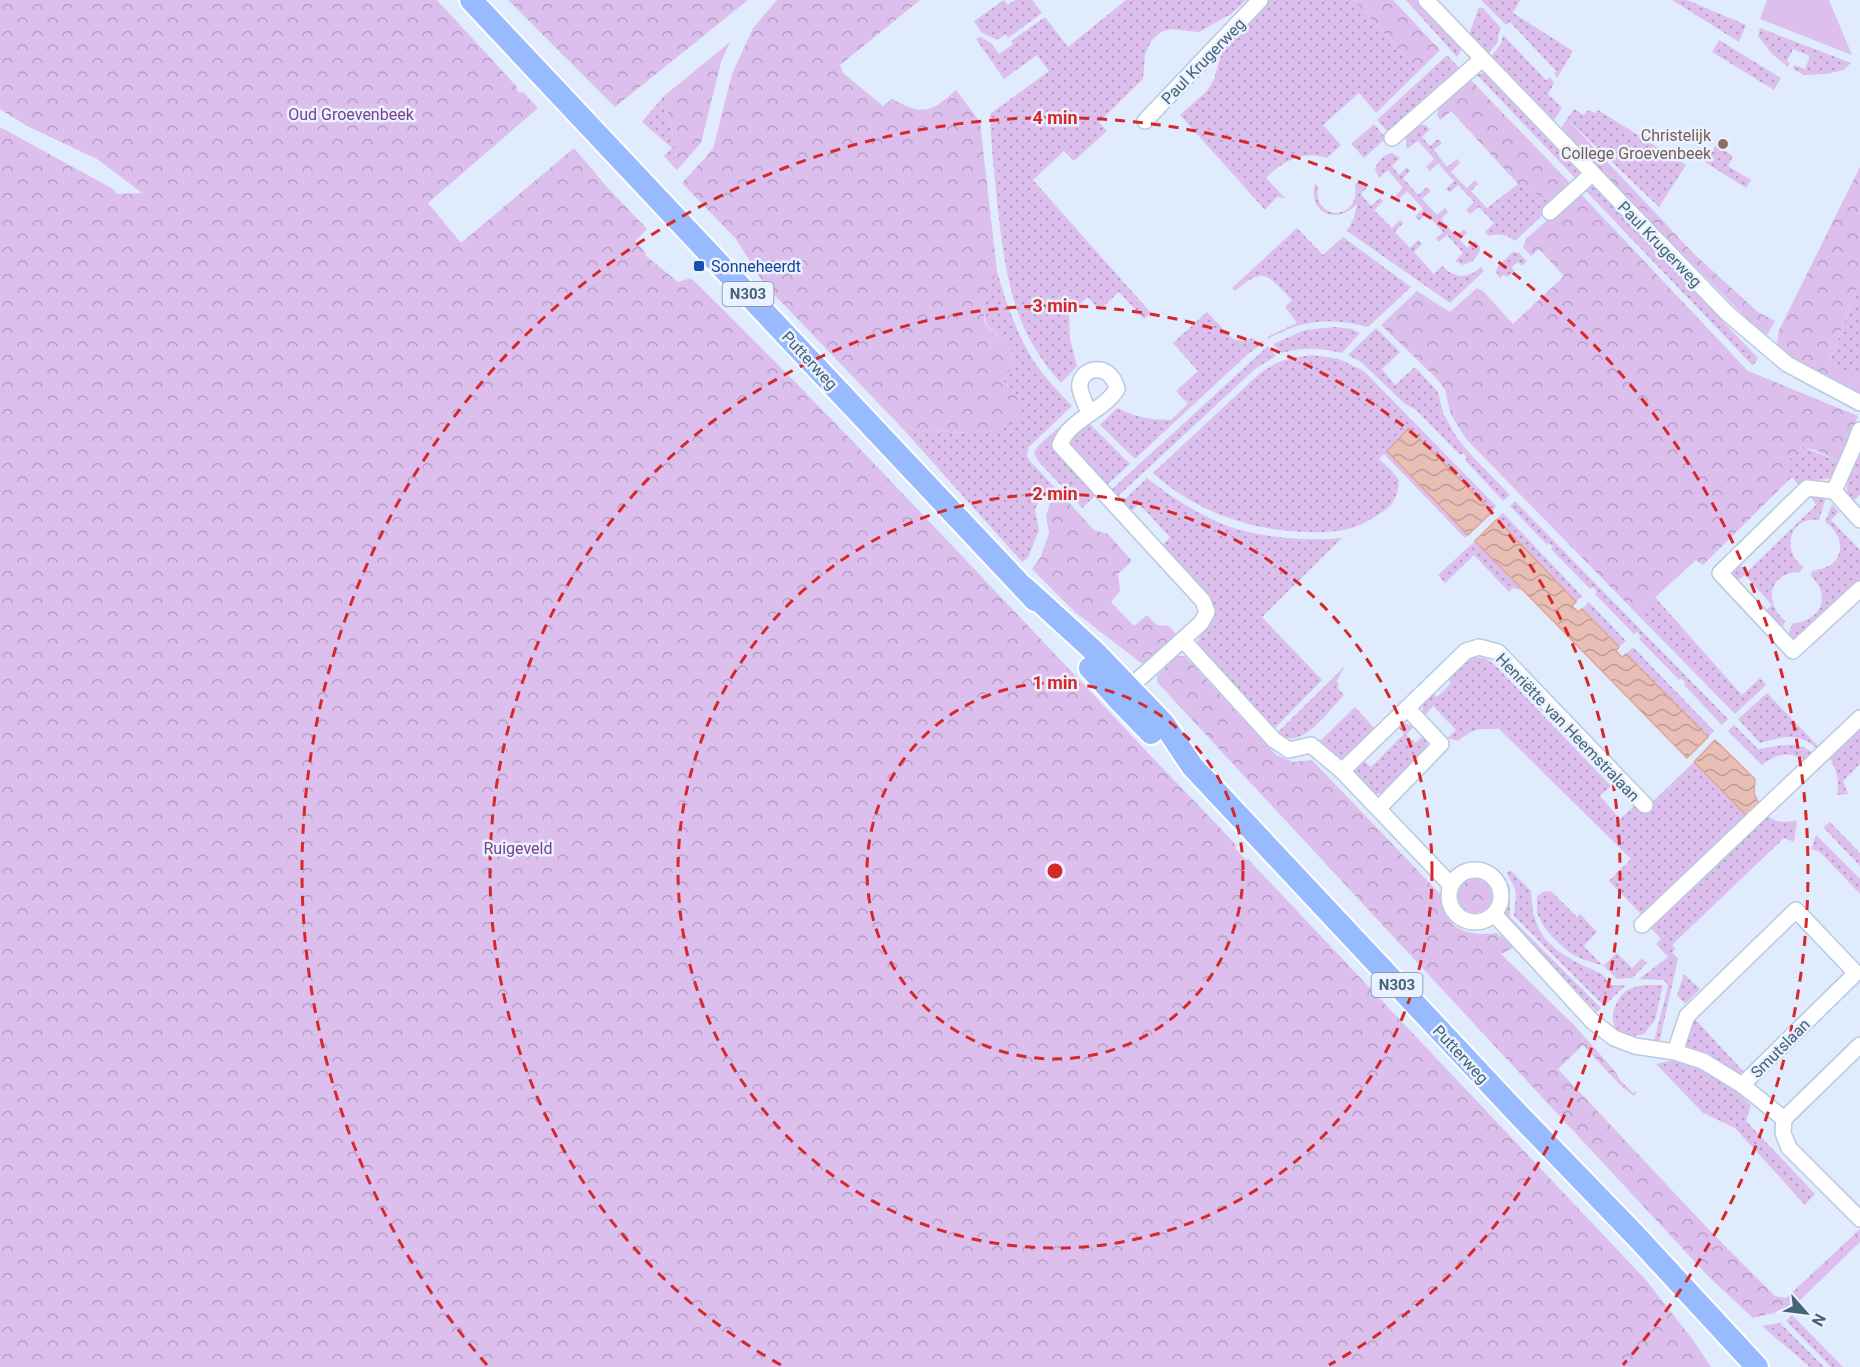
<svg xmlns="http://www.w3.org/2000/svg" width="1860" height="1367" viewBox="0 0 1860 1367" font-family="Roboto,sans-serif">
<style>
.grass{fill:url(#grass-dots)}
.forest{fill:url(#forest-crowns)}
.garden{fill:#dcbfed}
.water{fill:url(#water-waves);stroke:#dca799;stroke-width:1.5}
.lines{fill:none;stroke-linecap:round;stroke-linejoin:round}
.minor-casing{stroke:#b7cade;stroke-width:18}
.primary-casing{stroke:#fff;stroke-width:26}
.minor{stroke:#fff;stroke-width:15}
.primary{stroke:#98baff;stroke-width:22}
.ring{fill:none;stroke:#d62828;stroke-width:3;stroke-dasharray:10 8}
.education-dot{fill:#8d6e63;stroke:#eaf1ff;stroke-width:2}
.transit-dot{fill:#1a4fb4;stroke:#eaf1ff;stroke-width:2}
.labels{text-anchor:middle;stroke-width:5;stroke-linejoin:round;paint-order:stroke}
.shield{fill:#eaf1ff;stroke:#778ea0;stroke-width:1.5}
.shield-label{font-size:15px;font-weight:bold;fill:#466478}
.street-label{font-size:16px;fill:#466478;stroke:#eaf1ff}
.park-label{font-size:16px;fill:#79418b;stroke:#eaf1ff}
.education-label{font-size:16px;fill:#785e54;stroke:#eaf1ff;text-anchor:end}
.transit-label{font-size:16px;fill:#164399;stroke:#eaf1ff;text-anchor:start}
.centre{fill:#d62828;stroke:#eaf1ff;stroke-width:3}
.ring-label{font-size:18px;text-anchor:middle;font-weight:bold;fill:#d62828;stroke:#eaf1ff;stroke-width:5;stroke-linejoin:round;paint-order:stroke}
</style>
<defs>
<pattern id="grass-dots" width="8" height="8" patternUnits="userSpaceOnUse" patternTransform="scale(1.5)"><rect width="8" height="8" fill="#dcbfed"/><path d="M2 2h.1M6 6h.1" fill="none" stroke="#b49fc5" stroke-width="1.8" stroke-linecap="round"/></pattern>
<pattern id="forest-crowns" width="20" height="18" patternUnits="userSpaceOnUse" patternTransform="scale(1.5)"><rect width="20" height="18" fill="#dcbfed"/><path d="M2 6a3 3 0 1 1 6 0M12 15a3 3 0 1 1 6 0" fill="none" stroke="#b49fc5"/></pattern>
<pattern id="water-waves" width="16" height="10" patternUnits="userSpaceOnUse" patternTransform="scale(1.5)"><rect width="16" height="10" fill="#e9beb4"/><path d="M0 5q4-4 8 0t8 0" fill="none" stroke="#bf9e97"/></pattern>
</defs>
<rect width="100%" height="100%" fill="#e1ebfe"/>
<g class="grass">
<path d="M 1004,0 L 1008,5 L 1015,0 L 1032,0 L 1042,13 L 1008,38 L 1006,34 L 997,40 L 981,32 L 974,21 Z"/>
<path d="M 1126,0 L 1246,0 L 1231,14 L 1199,32 L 1171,29 L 1161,32 L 1151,41 L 1145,55 L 1143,79 L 1099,122 L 1107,131 L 1074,161 L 1064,151 L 1033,180 L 1151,313 L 1144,319 L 1119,292 L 1099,310 L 1088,297 L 1069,314 L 1070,339 L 1077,366 L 1061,383 C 1052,373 1043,362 1036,350 C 1008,306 1003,252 997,201 C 994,172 991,143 990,114 L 1049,71 L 1037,55 L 1004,79 L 976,39 L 980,37 L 991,43 L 999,54 L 1013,44 L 1011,41 L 1045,17 L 1068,47 Z"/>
<path d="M 1270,0 L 1354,0 L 1419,71 L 1376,113 L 1359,93 L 1323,125 L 1341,145 L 1327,158 C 1303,150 1283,161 1266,178 L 1285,198 L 1277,197 L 1265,210 L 1180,115 L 1207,91 L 1214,79 L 1222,52 Z"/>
<path d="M 1406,0 L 1418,0 L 1463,47 L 1457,57 Z"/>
<path d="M 1481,0 L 1520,0 L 1513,13 L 1573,51 L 1557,78 L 1554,74 L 1556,71 L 1510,22 L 1506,25 Z"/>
<path d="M 1672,0 L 1687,0 L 1746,25 L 1739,42 Z"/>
<path d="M 1479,7 L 1483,8 L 1501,28 L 1498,35 L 1498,42 L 1487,55 L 1469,35 Z"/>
<path d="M 1760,28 L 1851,63 L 1843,70 L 1827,74 L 1804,75 L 1793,69 L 1794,65 L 1805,69 L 1810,56 L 1793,49 L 1787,61 L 1790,63 L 1788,67 L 1772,54 L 1758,36 Z"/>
<path d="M 1503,35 L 1546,80 L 1550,77 L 1554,83 L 1548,94 L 1562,108 L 1552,123 L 1490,58 L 1501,44 Z"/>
<path d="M 1719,40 L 1781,78 L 1774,90 L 1712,52 Z"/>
<path d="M 1447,55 L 1460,69 L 1390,134 L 1377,120 Z"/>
<path d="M 1487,71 L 1581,172 L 1576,179 L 1477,75 Z"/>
<path d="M 664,96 L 677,156 L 671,164 L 664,156 L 672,148 L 642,122 Z"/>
<path d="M 1574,109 L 1584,115 L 1588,110 L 1595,113 L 1598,110 L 1686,165 L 1659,207 L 1567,119 Z"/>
<path d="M 1374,124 L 1386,138 L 1364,158 L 1351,144 Z"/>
<path d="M 1419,125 L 1425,125 L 1430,129 L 1422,137 L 1430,146 L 1438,139 L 1442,143 L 1434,150 L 1447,167 L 1457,159 L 1460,163 L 1451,172 L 1467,188 L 1475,180 L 1478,184 L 1471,191 L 1487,208 L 1518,184 L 1547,200 L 1563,196 L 1515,241 C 1507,234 1499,233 1489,236 L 1485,232 L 1494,223 L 1479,207 L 1470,214 L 1466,210 L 1474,202 L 1458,185 L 1450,192 L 1446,189 L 1454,181 L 1438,163 L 1430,171 L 1426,167 L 1434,159 L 1418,141 L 1408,148 L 1406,145 L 1406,137 Z"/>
<path d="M 1716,145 L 1733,156 L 1728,166 L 1751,180 L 1746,188 L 1705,162 Z"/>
<path d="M 1392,153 L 1400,158 L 1392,166 L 1399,175 L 1407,167 L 1410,171 L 1403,178 L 1418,195 L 1427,187 L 1431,191 L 1422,199 L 1437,215 L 1445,208 L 1448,212 L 1441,219 L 1456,236 L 1464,229 L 1467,233 L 1460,240 L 1467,248 L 1475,241 L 1480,247 L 1480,251 L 1473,261 L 1463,265 L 1455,261 L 1463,253 L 1447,235 L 1439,242 L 1436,239 L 1443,232 L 1427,214 L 1419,220 L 1415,217 L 1423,209 L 1407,191 L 1399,199 L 1396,195 L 1403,188 L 1388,170 L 1379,178 L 1375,169 C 1378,161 1383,155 1392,153 Z"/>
<path d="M 1588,181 L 1758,358 L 1753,366 L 1583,188 Z"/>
<path d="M 1359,182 L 1369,185 L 1361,194 L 1371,206 L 1380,198 L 1383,201 L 1374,210 L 1392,228 L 1400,220 L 1403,223 L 1395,232 L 1410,248 L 1418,240 L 1422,244 L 1414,252 L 1434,274 L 1442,266 C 1455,279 1468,279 1481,267 L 1484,271 L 1450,303 L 1347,231 L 1354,218 L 1357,204 C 1337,225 1308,214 1315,184 L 1318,186 C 1311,222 1362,222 1355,184 Z"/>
<path d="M 1297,228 L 1323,255 L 1343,237 L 1411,287 L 1368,327 C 1330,317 1303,319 1268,339 L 1267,337 L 1297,323 L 1285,307 L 1292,300 C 1267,275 1265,265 1235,291 L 1232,288 Z"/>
<path d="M 1513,252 L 1519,253 L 1527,261 L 1522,266 L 1518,262 L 1512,267 L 1514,271 L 1508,277 L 1503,275 L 1500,278 L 1496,272 L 1498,266 Z"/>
<path d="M 997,271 C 1005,300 1015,329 1030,355 C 1041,374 1057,390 1072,406 L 1028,448 L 1027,456 L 1030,461 L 1057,490 L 1045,493 L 1039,500 L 1035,510 L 1039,530 L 1028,558 L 1022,562 L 903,429 L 967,433 L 1020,400 L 1004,381 L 1013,363 L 1011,349 L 986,324 L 983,305 Z"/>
<path d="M 1860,281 L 1860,378 L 1828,367 Z"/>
<path d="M 1207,312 L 1233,339 L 1243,341 L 1253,338 L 1258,343 L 1262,341 L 1264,342 L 1248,354 L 1135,459 L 1100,425 L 1117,408 C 1135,417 1152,420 1171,420 L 1188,404 L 1176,391 L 1198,371 L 1173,343 Z"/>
<path d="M 1335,327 L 1352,329 L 1360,333 L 1342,353 C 1320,348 1303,347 1282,353 L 1273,344 L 1305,330 Z"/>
<path d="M 1376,328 L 1400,352 L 1382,369 L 1395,385 L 1415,367 L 1438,392 L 1443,413 L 1457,438 L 1473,457 L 1510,495 L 1503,501 L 1465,460 L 1467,458 L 1463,453 L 1460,455 L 1416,410 L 1405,404 L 1361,362 L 1348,355 Z"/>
<path d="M 1268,346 L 1276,356 L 1255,369 L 1116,498 L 1110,491 Z"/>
<path d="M 1313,355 L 1339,359 L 1364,371 L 1496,506 L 1492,512 L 1455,475 L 1387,451 L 1468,535 L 1465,538 L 1384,454 L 1379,459 L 1389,468 L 1399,480 C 1397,503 1391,507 1371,519 C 1352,531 1332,533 1309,532 C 1251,531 1196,512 1153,473 L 1259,374 C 1278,360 1290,357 1313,355 Z"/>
<path d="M 1076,412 L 1076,416 L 1057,435 L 1054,443 L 1097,494 L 1082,508 L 1038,461 L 1034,453 L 1038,446 Z"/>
<path d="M 1089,423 L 1130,464 L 1106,486 L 1069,445 L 1070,439 Z"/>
<path d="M 1803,447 L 1840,462 L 1835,472 L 1828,479 L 1813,480 L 1799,486 L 1792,477 L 1785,464 Z"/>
<path d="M 1860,455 L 1860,495 L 1852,502 C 1839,490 1854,469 1860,455 Z"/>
<path d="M 1147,478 C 1168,495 1193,511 1218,522 C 1249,537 1309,542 1342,538 L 1262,617 L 1322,680 L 1273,730 L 1198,650 C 1194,633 1213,629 1215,613 C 1215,610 1213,606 1213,603 L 1163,545 L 1170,537 L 1139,504 L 1130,512 L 1122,502 Z"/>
<path d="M 1810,495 L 1826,497 L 1819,520 C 1789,517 1781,549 1803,567 L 1800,572 C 1769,572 1763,602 1785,621 L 1781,632 L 1764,612 L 1772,605 L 1745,575 L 1734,583 L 1732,575 L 1739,564 L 1747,572 L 1816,505 Z"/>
<path d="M 1515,501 L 1728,719 L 1722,725 L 1684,685 L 1685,682 L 1681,678 L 1679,680 L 1639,639 L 1641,637 L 1637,632 L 1634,634 L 1595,594 L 1597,592 L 1593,587 L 1590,589 L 1551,549 L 1553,547 L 1549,543 L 1547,545 L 1510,506 Z"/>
<path d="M 1832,504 L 1839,512 L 1831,520 L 1860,550 L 1860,580 L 1801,637 L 1790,639 L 1787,637 L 1793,623 C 1821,621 1832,596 1811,576 L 1812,571 C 1821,569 1829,568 1835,561 C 1846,548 1838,530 1825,522 Z"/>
<path d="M 1503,513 L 1582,596 L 1576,602 L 1497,519 Z"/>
<path d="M 1475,541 L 1518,584 L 1521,590 L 1513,588 L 1509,592 L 1474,555 L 1445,583 L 1438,575 Z"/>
<path d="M 1655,597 L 1742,695 L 1760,678 L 1766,685 L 1735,714 L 1637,614 Z"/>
<path d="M 1589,602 L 1626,641 L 1619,647 L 1582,609 Z"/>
<path d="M 1633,647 L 1714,731 L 1708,737 L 1626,654 Z"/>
<path d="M 1474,657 L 1485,658 L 1496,666 L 1611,786 L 1600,796 L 1620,819 L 1634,806 L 1641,813 L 1694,762 L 1747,816 L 1643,916 L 1609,881 L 1631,859 L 1498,728 C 1491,731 1489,728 1482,729 C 1473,729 1464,736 1458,741 L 1447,738 L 1456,730 L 1433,706 L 1425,715 C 1418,705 1425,699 1433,693 L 1437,697 L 1451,683 L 1447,676 L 1461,665 Z"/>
<path d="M 1345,666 L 1337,681 L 1339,685 L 1337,687 L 1344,695 C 1329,710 1300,754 1277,733 Z"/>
<path d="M 1767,693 L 1819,747 L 1818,749 C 1797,731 1783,737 1760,743 L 1738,719 Z"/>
<path d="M 1355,707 L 1376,730 L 1344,759 L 1336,758 L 1320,741 Z"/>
<path d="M 1403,723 L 1414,726 L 1406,735 L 1415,743 L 1423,736 L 1427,741 L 1427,747 L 1384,792 C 1370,799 1361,785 1352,775 L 1354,771 L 1364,761 L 1371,767 L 1404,734 L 1397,726 Z"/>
<path d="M 1734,725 L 1758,749 C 1779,747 1796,738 1814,754 L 1806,760 C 1787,751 1778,753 1762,765 L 1728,731 Z"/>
<path d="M 1860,727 L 1860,764 L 1843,781 L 1848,794 L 1837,795 C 1840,780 1836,769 1829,756 Z"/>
<path d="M 1766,815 C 1776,823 1785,823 1797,820 L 1794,842 L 1784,838 L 1672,945 L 1676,949 L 1672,952 L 1678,959 L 1659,1043 L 1654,1041 L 1668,986 L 1664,980 L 1639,979 L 1668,957 L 1656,944 L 1661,939 L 1650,927 Z"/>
<path d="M 1830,822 L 1860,853 L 1860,866 L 1823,827 Z"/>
<path d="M 1816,835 L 1860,879 L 1860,894 L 1820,852 L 1811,849 Z"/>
<path d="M 1510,870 L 1531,891 L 1533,913 L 1538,927 L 1545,939 L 1558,951 L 1574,961 L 1602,974 L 1612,985 L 1626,985 L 1604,1006 L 1514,916 L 1516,891 L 1507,873 Z"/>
<path d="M 1504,878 L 1510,887 L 1510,917 L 1601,1008 L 1597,1012 L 1504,918 L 1506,896 L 1501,882 Z"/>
<path d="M 1545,891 L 1552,892 L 1577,917 L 1580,914 L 1597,932 L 1584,946 L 1603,966 L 1617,953 L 1632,968 L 1642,958 L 1647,963 L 1632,978 L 1617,979 L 1604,966 L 1584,960 L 1570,953 L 1555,940 L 1544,927 L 1537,913 L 1537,896 Z"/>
<path d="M 1684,974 L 1700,989 L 1685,1004 L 1677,995 Z"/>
<path d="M 1663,985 L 1655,1020 L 1644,1034 C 1639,1035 1634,1036 1629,1036 C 1603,1033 1612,997 1630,989 C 1639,984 1653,985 1663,985 Z"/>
<path d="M 1694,1018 L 1743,1071 L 1737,1077 L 1684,1048 Z"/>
<path d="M 1674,1060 L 1693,1062 L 1734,1090 L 1751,1105 L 1746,1121 L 1815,1194 L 1805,1205 L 1735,1128 L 1703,1113 L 1656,1064 Z"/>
<path d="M 1792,1315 L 1843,1367 L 1831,1367 L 1786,1321 Z"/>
<path d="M 1780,1323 L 1824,1367 L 1810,1367 L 1762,1326 Z"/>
</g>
<g class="forest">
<path d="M 0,0 L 437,0 L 518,88 L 516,89 L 520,93 L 523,92 L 538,108 L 428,203 L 461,243 L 574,148 L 606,186 L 647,229 L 635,241 L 646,253 L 645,255 L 678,282 L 691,278 C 833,417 968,563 1105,707 C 1148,754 1193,799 1237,846 L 1235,848 L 1246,860 L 1248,859 L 1645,1279 L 1693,1340 L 1711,1367 L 0,1367 L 0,127 L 113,189 L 117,194 L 142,193 L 97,159 L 27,126 L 0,109 Z"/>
<path d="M 508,0 L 748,0 L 615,107 Z"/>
<path d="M 777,0 L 920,0 L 840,65 L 843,73 L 883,106 L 892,99 C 924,116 930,113 956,90 L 980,122 L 997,271 L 983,305 L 985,324 L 1011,349 L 1013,363 L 1004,381 L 1020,400 L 1019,418 L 998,432 L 967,433 L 903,429 L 764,284 L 736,239 L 682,183 L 713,149 L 732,74 L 753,28 Z"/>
<path d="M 1354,0 L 1393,0 L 1440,50 L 1419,71 Z"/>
<path d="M 730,42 L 721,62 L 701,143 L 677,170 L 671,164 L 677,156 L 664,96 Z"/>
<path d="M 1470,79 L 1573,186 L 1563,196 L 1547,200 L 1518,184 L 1451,111 L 1440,120 L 1437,115 L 1439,107 Z"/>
<path d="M 1567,119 L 1695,255 L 1758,312 L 1775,321 L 1768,334 L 1765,335 L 1761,333 L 1560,130 Z"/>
<path d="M 1860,167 L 1860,281 L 1828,366 L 1860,378 L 1860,393 L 1821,375 L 1777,347 L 1778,332 Z"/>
<path d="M 1579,192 L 1748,371 L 1858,416 L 1840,462 L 1817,451 L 1803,447 L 1785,464 L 1792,477 L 1703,565 L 1696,560 L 1637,614 L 1466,439 L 1451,415 L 1445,390 L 1438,380 L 1381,325 L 1417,291 L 1450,312 L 1477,288 L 1483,291 L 1513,324 L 1564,276 L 1539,249 L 1531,256 L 1523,247 L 1526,239 Z"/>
<path d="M 1063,496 L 1094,530 L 1108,534 L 1132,561 L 1118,574 L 1120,591 L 1111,602 L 1134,626 L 1147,615 L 1157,625 L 1169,626 L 1177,635 L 1145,663 L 1141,663 L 1076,613 L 1032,569 L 1040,558 L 1049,533 L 1046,516 L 1050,503 Z"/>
<path d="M 1176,656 L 1185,656 L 1276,755 L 1293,762 L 1312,760 L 1442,896 C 1443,929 1468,937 1497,933 L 1514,947 L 1501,954 L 1573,1024 L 1614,1070 L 1620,1080 L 1633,1093 L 1637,1091 L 1634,1096 L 1619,1084 L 1583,1045 L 1558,1069 L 1713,1234 L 1775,1296 L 1786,1298 L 1860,1229 L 1860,1242 L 1788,1312 L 1768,1314 L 1753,1318 L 1708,1276 L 1157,682 L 1157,676 Z"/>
<circle cx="1475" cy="896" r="17"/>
</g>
<path class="garden" d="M 1767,0 L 1829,0 L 1852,55 L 1760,19 Z"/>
<g class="water">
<path d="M 1409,428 L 1492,512 L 1468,535 L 1387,451 Z"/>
<path d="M 1497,519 L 1576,602 L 1572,606 L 1578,612 L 1582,609 L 1619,647 L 1616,651 L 1622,657 L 1626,654 L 1708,737 L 1687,758 L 1475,541 Z"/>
<path d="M 1715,740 L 1755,779 L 1754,793 L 1759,804 L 1747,816 L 1694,762 Z"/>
</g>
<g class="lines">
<defs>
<g id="minor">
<path d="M 1426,0 L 1727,313 L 1787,364 L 1860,403"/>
<path d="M 1145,121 L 1260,0"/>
<path d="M 1392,138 L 1481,60"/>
<path d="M 1550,212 L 1592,174"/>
<path d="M 1089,413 C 1086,405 1082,397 1080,389 C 1077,368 1110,359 1117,389 C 1103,412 1069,419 1060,445 L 1203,601 L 1207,612 L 1201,623 L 1129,688"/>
<path d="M 1860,430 L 1854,446 L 1834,491 L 1860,520"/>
<path d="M 1834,491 L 1807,488 L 1720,573 L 1793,651 L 1860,589"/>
<path d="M 1183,640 L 1274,740 L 1289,750 L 1311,745 L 1342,771 L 1451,885"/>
<path d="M 1342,771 L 1466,651 L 1479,647 L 1498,652 L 1645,805"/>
<path d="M 1379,808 L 1441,744 L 1407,708"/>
<circle cx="1475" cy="896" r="26"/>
<path d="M 1494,914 L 1592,1021 L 1614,1038 L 1635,1046 L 1675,1052 L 1703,1061 L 1742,1085"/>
<path d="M 1642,925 L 1860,718"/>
<path d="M 1860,1045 L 1784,1119 L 1783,1133 L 1789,1148 L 1860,1219"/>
<path d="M 1675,1052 L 1687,1016 L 1796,910 L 1856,973 L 1742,1085 L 1784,1119"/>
</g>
<g id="primary">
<path d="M 471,0 L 1035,600"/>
<path d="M 1025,588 L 1095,652 L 1164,724 L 1192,766 L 1519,1115 L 1635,1235 L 1757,1367"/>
<path d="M 1090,668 L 1117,698 L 1151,733"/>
</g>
</defs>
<use href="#minor" class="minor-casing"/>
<use href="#primary" class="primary-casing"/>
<use href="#minor" class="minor"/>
<use href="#primary" class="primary"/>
</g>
<g class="ring">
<circle cx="1055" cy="871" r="188"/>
<circle cx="1055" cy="871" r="377"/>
<path d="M781 1365A565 565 0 1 1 1329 1365"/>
<path d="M487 1365A753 753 0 1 1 1623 1365"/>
</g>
<circle class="education-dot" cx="1723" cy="144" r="6"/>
<rect class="transit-dot" x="693" y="260" width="12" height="12" rx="3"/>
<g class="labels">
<g class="shield">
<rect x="722.5" y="282" width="51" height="24" rx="4.5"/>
<rect x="1371.5" y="973" width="51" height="24" rx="4.5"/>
</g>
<g class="shield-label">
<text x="748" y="299">N303</text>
<text x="1397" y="990">N303</text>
</g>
<g class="street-label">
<text transform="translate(1203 61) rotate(-46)" y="6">Paul Krugerweg</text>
<text transform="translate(1660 244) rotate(46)" y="6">Paul Krugerweg</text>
<text transform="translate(810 360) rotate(47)" y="6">Putterweg</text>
<text transform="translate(1568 727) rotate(46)" y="6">Henriëtte van Heemstralaan</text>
<text transform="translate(1780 1048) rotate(-45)" y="6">Smutslaan</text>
<text transform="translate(1461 1054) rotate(47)" y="6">Putterweg</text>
</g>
<g class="park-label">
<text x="351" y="120">Oud Groevenbeek</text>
<text x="518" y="854">Ruigeveld</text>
</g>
<g class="education-label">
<text x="1711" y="141">Christelijk<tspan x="1711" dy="18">College Groevenbeek</tspan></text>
</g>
<g class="transit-label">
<text x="711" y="272">Sonneheerdt</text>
</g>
</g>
<circle cx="1055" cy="871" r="9" class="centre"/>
<g class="ring-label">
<text x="1055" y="124">4 min</text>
<text x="1055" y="312">3 min</text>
<text x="1055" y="500">2 min</text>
<text x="1055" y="689">1 min</text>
</g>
<g transform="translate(1806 1313) rotate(118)" stroke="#eaf1ff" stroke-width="4.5" paint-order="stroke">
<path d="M0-4.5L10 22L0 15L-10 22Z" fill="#466478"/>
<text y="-9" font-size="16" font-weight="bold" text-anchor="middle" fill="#466478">N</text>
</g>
</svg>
